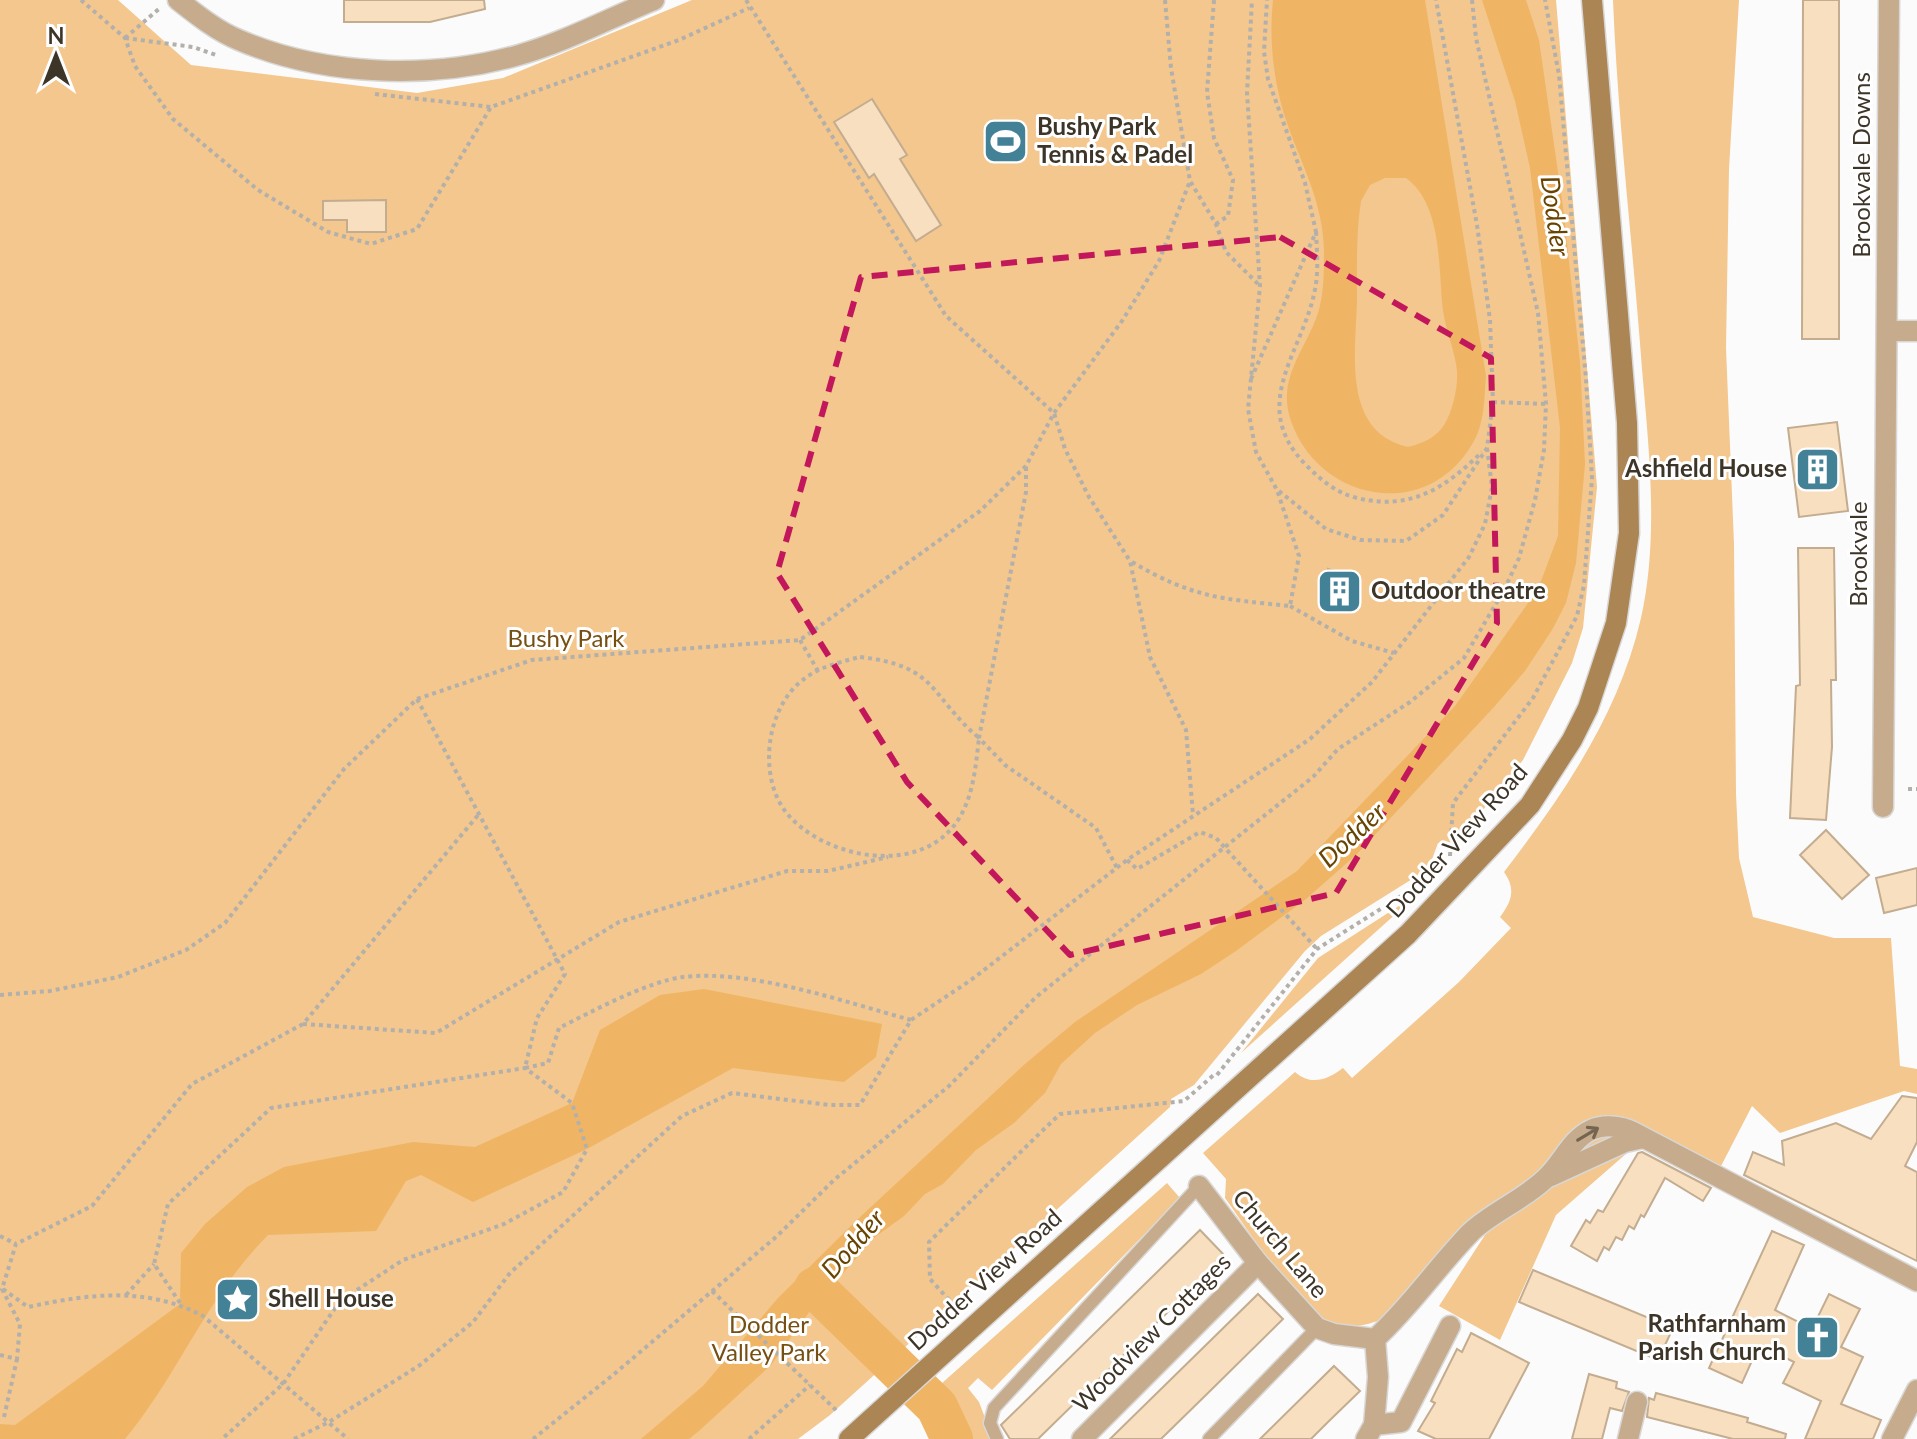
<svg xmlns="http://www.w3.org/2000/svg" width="1917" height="1439" viewBox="0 0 1917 1439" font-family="Lato,sans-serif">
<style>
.green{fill:#f3c78d}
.water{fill:#efb565;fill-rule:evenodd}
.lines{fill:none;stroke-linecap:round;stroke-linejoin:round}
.river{stroke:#efb565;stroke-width:42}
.building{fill:#f7dfc0;stroke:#c3ac8f;stroke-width:2}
.service-casing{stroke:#d9d7d5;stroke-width:15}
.minor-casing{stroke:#d9d7d5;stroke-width:23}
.tertiary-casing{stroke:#d9d7d5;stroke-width:23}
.secondary-casing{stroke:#d9d7d5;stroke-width:23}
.path{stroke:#b3b0ab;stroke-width:4;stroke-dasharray:4 4;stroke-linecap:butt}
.service{stroke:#c6ac8c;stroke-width:12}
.minor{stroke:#c6ac8c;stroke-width:20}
.tertiary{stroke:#c6ac8c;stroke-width:20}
.secondary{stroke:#ab8554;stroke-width:20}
.path-bridge{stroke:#b3b0ab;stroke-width:4;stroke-dasharray:4 4;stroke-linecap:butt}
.oneway{stroke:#746551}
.marked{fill:none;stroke:#c2185b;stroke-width:6;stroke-dasharray:16 10;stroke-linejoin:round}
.labels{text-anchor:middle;stroke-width:6;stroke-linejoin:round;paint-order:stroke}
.poi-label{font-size:24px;font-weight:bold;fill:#3e3529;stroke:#fff;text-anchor:start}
.street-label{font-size:24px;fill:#3e3529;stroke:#fff}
.park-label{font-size:24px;fill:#764f12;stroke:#fff}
.water-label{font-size:26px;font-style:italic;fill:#694400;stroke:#fff}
</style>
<rect width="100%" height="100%" fill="#fbfbfb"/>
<g class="green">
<path d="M 0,0 L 118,0 L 191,65 L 417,93 L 503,78 L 692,0 L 1556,0 L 1597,487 L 1583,628 L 1572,663 L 1523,760 L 1453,847 L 1438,843 L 1431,862 L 1417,876 L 1321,936 L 1305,951 L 1194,1085 L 1171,1099 L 1170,1107 L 830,1415 L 798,1439 L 0,1439 Z"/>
<path d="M 1613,0 L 1739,0 L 1729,169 L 1726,348 L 1734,544 L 1736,794 L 1739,858 L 1753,917 L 1834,938 L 1891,938 L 1900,1066 L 1917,1069 L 1917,1094 L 1904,1091 L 1780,1133 L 1752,1106 L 1720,1168 L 1651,1132 L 1556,1215 L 1500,1340 L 1439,1306 L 1485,1235 L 1537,1193 L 1573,1132 L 1532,1179 L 1387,1318 C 1372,1323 1355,1329 1339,1326 C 1304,1319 1247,1228 1225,1198 L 1226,1179 L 1203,1153 L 1295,1072 C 1311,1086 1327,1080 1343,1068 L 1352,1078 L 1459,982 L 1511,928 L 1500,917 C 1512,901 1516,889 1504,872 C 1563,795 1619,714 1641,618 C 1659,538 1649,450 1642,369 C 1633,246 1618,124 1613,0 Z"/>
<path d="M 1419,893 L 1241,1053 L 1318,958 Z"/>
<path d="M 1167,1183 L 1180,1198 L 992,1390 L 978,1378 L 968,1388 L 979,1402 L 993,1439 L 961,1439 L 942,1401 L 932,1392 Z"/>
</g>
<g class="water">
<path d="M 1273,0 L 1425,0 L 1486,376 C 1484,400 1485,425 1471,446 C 1424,523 1318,500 1291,421 C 1276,378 1306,350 1318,313 C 1324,294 1324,272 1324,253 C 1324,201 1299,161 1284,114 C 1273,77 1269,38 1273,0 ZM 1385,178 L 1406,178 C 1443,205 1438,269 1443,311 C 1446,331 1455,351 1457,371 C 1458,387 1453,411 1444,425 C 1436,438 1423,443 1408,447 C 1341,432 1356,351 1357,300 C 1357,267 1356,233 1361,201 L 1370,185 Z"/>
<path d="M 1482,0 L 1526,0 L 1539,40 L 1563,207 L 1580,362 L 1585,464 L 1576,563 L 1566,603 L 1552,630 L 1525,671 L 1494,707 L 1357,854 L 1306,899 L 1236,951 L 1201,974 L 1137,1005 L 1095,1033 L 1061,1064 L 1045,1093 L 1014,1123 L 976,1150 L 943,1184 L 925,1194 L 904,1216 L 875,1237 L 810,1311 L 771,1365 L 700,1430 L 689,1439 L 641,1439 L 703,1386 L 778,1298 L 859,1218 L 1025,1064 L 1075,1022 L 1297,871 L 1455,706 L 1538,589 L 1558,536 L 1560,428 L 1530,168 L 1515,101 Z"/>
<path d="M 704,989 L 882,1024 L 876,1057 L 844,1082 L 733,1068 L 587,1149 L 473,1202 L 421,1175 L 406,1181 L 376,1231 L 268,1235 C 207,1296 179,1374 125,1439 L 0,1439 L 0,1424 L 15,1425 L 180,1304 L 181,1253 L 205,1224 L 247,1187 L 284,1167 L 413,1142 L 475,1147 L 572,1103 L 600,1030 L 660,995 Z"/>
</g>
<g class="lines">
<path class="river" d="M 815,1288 L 937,1407 L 952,1439"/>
</g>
<g class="building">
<path d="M 344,0 L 484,0 L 485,9 L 430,22 L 344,22 Z"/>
<path d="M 1803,0 L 1839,0 L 1839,339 L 1802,339 Z"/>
<path d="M 872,99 L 907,155 L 900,159 L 941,225 L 916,241 L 874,174 L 869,178 L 834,122 Z"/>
<path d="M 386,200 L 386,232 L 347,232 L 347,220 L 323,220 L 323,201 Z"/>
<path d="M 1837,422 L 1848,511 L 1799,517 L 1788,428 Z"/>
<path d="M 1798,548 L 1834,548 L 1836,680 L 1831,680 L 1832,747 L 1826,820 L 1790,818 L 1796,686 L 1800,685 Z"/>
<path d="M 1328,569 L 1354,579 L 1352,604 L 1325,608 Z"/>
<path d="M 1826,830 L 1869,875 L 1842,899 L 1800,855 Z"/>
<path d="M 1917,868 L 1917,905 L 1884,913 L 1876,878 Z"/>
<path d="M 1902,1096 L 1917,1098 L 1917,1142 L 1905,1166 L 1917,1172 L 1917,1261 L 1744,1175 L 1753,1152 L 1784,1165 L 1782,1141 L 1836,1123 L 1871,1139 Z"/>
<path d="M 1642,1152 L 1711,1188 L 1703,1201 L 1665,1178 L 1644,1217 L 1641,1215 L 1634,1229 L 1629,1226 L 1622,1240 L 1616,1237 L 1609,1250 L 1604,1247 L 1597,1261 L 1571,1246 L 1586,1220 L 1590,1223 L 1598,1210 L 1603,1212 L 1638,1153 Z"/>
<path d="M 1200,1230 L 1225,1256 L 1038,1439 L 1010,1439 L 1001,1425 Z"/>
<path d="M 1772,1231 L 1804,1245 L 1775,1310 L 1812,1329 L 1829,1294 L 1860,1309 L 1841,1347 L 1863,1357 L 1841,1404 L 1881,1420 L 1873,1439 L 1805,1439 L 1821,1401 L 1783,1383 L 1794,1362 L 1759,1345 L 1742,1383 L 1709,1368 Z"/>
<path d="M 1533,1270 L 1673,1328 L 1658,1360 L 1519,1302 Z"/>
<path d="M 1258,1294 L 1283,1319 L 1208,1393 L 1161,1439 L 1110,1439 Z"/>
<path d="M 1471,1333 L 1529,1363 L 1489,1439 L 1436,1439 L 1418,1431 L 1435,1403 L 1431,1401 L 1457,1349 L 1462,1352 Z"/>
<path d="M 1334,1366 L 1360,1391 L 1329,1421 L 1311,1439 L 1260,1439 Z"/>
<path d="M 1589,1374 L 1617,1382 L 1616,1388 L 1629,1392 L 1622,1411 L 1610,1408 L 1602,1439 L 1572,1439 Z"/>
<path d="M 1656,1393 L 1748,1418 L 1747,1422 L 1786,1434 L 1785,1439 L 1733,1439 L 1647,1417 L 1649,1398 L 1654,1400 Z"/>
</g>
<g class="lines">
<defs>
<g id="service">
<path d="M 997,1439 L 990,1423 L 994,1408 L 1199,1186"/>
<path d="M 1209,1439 L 1317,1328"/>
</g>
<g id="minor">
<path d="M 178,0 C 197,15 217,31 239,40 C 323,76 431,80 519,55 C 565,42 610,18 654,0"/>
<path d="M 1887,331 L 1917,331"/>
<path d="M 1883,807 L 1889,0"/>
<path d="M 1551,1176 L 1625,1142 L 1643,1138"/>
<path d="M 1199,1186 L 1258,1263 L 1317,1328 L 1334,1334 L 1375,1339 C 1411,1306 1437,1267 1470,1233 C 1489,1214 1523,1200 1545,1179 C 1562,1164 1570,1140 1591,1130 C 1604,1124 1621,1126 1633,1132 L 1917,1281"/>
<path d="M 1374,1425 L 1378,1377 L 1375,1339"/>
<path d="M 1082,1439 L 1258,1263"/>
<path d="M 1366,1439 L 1374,1425 L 1401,1422 L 1450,1326"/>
<path d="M 1628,1439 L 1637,1402"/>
</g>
<path id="tertiary" d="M 1892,1439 L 1917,1390"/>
<path id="secondary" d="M 849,1439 L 1408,934 L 1530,805 L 1572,740 L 1588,708 L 1616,623 L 1629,533 L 1627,423 L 1592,0"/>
</defs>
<use href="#service" class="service-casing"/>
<use href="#minor" class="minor-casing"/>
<use href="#tertiary" class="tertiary-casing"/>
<use href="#secondary" class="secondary-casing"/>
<g class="path">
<path d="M 81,0 L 125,38 L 135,66 L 173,119 L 258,190 L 328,232 L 371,244 L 417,229 L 491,107 L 679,40 L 749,8"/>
<path d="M 746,0 L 946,316 L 1054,413 L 1065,449 L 1089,497 L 1130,561 L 1150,657 L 1186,730 L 1193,815"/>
<path d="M 1165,0 L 1171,68 L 1190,181 L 1216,224 L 1226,252 L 1259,285"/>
<path d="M 1214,0 L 1207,92 L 1214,138 L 1233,180 L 1228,216 L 1216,224"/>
<path d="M 125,38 L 193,47 L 216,55"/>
<path d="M 125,38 L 160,8"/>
<path d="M 375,94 L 491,107"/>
<path d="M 1316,232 C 1317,252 1319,274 1314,294 C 1301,354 1248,406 1306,465 C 1321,480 1336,493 1357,498 C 1411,511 1445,488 1482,452"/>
<path d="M 1251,379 L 1316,232 L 1305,183 L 1268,79 L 1264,52 L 1267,0"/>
<path d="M 1493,402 L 1546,404"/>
<path d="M 1026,467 L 1026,492 L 979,738 L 1005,765 L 1096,828 L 1117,868"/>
<path d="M 1279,491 L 1326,529 L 1360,540 L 1406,541 L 1443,515 L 1487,448 L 1493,402 L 1490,320 L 1477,225 L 1436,0"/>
<path d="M 1132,562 C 1193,598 1222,599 1290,606 L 1299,556 L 1277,490 L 1256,452 L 1248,409 L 1260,286 L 1247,93 L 1252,0"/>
<path d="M 1290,606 L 1352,641 L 1394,653"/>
<path d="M 800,640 L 818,671"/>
<path d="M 860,657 C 938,666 928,694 979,738 C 976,763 974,792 961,815 C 927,877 831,861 790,817 C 758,783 764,714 799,683 C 817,667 837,663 860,657 Z"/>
<path d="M 417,699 L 565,974 L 537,1018 L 525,1068 L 548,1063 L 559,1028 C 593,1011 646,982 683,977 C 751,969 845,1002 911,1020"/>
<path d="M 1908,789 L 1917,789"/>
<path d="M 1450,856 L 1453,803 L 1533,698 L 1577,616 L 1584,585 L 1592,478 L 1586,379 L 1559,75 L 1545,0"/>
<path d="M 0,995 L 50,991 L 118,977 L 186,950 L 225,923 L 344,769 L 417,699 L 532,660 L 800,640 L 980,511 L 1026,466 L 1054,413 L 1122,321 L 1159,261 L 1190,181"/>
<path d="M 303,1024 L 436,1033 L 619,922 L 787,871 L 828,871 L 888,857"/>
<path d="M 1217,1075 L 1317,949 L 1417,886 L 1445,860"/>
<path d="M 0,1236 L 16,1244"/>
<path d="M 3,1289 L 28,1307 C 89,1294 146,1286 203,1316 L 348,1439"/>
<path d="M 712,1291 L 837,1411"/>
<path d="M 126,1295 L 154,1264"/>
<path d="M 180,1303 L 154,1264 L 168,1204 L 271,1108 L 525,1068 L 572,1103 L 587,1149 L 563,1192 L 504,1224 L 403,1260 L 340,1301 L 283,1384 L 222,1439"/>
<path d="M 960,1312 L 930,1279 L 929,1242 L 1042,1131 L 1060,1114 L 1184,1101 L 1216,1073"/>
<path d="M 0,1355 L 17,1359 L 20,1324 L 2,1289 L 16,1244 L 92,1206 L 192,1084 L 303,1024 L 479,814"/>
<path d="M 4,1417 L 17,1359"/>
<path d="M 294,1439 L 329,1422 L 420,1365 L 473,1322 L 510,1273 L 682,1116 L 732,1093 L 829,1105 L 860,1105 L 911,1020 L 971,980 L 1127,860 L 1310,739 L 1372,682 L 1469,557 L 1485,524 L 1492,487 L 1487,448"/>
<path d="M 533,1439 L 613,1375 L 776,1237 L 834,1180 L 949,1086 L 1036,997 L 1313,777 L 1338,749 L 1410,702 L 1464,658 L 1504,590 L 1519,558 L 1535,500 L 1544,450 L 1546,404 L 1538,313 L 1476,38 L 1472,0"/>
<path d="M 749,1439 L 810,1385"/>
</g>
<use href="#service" class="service"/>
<use href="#minor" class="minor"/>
<use href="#tertiary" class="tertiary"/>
<use href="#secondary" class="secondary"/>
<path class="path-bridge" d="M 1127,860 L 1137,869 L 1200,832 L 1216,838 L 1317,949"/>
</g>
<defs><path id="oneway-shaft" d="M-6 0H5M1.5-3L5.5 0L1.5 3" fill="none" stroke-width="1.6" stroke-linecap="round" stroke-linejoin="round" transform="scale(2)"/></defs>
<use class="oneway" href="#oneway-shaft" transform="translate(1588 1134) rotate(-31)"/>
<path class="marked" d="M 1280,237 L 1491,358 L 1497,623 L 1336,893 L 1070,955 L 907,782 L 777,573 L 861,277 Z"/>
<defs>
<symbol id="stadium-square" viewBox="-11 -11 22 22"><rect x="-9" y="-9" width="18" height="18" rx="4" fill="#438196" stroke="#fff"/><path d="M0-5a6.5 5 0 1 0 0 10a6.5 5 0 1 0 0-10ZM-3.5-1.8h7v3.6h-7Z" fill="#fff"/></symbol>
<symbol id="building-square" viewBox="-11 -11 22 22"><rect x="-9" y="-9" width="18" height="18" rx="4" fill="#438196" stroke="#fff"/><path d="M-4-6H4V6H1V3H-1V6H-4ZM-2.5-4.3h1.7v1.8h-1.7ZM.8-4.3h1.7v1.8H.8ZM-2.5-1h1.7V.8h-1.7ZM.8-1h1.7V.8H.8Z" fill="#fff"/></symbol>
<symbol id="sight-square" viewBox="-11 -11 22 22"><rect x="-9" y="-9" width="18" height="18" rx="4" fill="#438196" stroke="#fff"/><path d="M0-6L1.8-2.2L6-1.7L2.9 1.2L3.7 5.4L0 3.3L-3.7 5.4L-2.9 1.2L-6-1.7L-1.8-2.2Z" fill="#fff"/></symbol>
<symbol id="church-square" viewBox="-11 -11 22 22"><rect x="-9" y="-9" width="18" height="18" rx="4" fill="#438196" stroke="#fff"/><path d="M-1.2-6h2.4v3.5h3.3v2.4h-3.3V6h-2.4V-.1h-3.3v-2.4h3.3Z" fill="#fff"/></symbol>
</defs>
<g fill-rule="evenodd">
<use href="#stadium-square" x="980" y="116" width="51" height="51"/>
<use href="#building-square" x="1792" y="444" width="51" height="51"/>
<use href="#building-square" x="1314" y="566" width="51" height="51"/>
<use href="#sight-square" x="212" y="1274" width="51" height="51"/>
<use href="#church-square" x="1792" y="1312" width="51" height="51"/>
</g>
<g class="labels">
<g class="poi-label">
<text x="1037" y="135">Bushy Park<tspan x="1037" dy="28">Tennis &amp; Padel</tspan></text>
<text x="1787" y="477" text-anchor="end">Ashfield House</text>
<text x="1371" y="599">Outdoor theatre</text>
<text x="268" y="1307">Shell House</text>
<text x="1786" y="1332" text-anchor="end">Rathfarnham<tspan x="1786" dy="28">Parish Church</tspan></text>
</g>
<g class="street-label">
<text transform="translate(1862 165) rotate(-90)" y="8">Brookvale Downs</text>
<text transform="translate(1859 554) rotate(-90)" y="8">Brookvale</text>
<text transform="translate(1457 841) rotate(-48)" y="8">Dodder View Road</text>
<text transform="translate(1280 1244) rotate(50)" y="8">Church Lane</text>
<text transform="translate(985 1280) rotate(-42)" y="8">Dodder View Road</text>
<text transform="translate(1152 1333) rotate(-45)" y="8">Woodview Cottages</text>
</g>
<g class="park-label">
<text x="566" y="647">Bushy Park</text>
<text x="769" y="1333">Dodder<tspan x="769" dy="28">Valley Park</tspan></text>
</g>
<g class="water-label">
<text transform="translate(1555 216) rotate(82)" y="9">Dodder</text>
<text transform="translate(1352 835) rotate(-43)" y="9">Dodder</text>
<text transform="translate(853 1244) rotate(-49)" y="9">Dodder</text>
</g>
</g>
<g transform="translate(56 56)" stroke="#ffffff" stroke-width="6" paint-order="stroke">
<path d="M0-6L14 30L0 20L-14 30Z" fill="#3e3529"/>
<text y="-12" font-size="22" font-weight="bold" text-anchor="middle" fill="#3e3529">N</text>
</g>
</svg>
